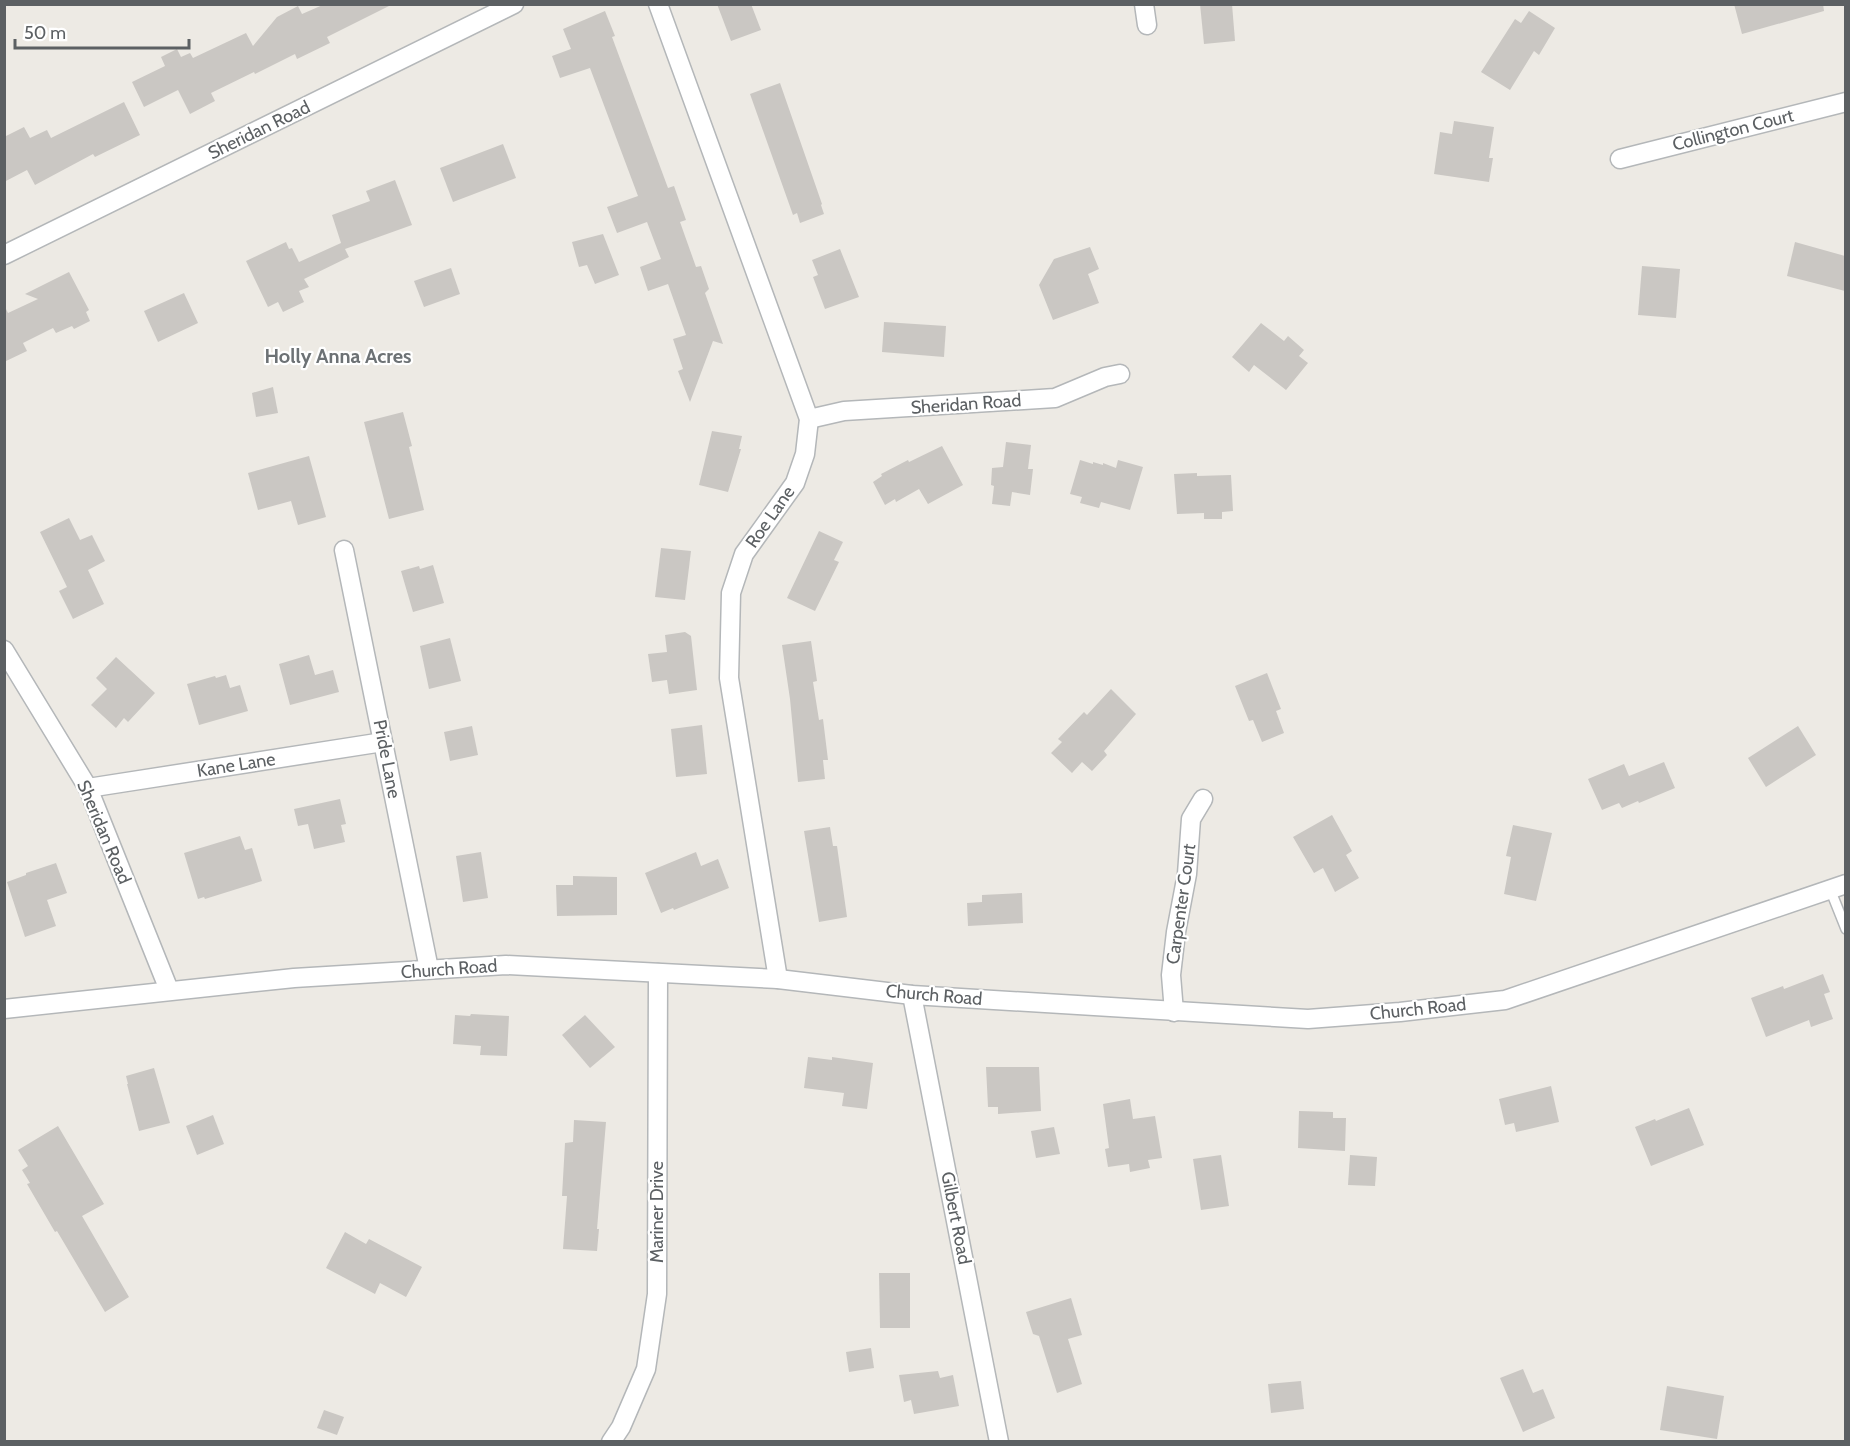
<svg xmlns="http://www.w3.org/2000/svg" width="1850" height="1446" viewBox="0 0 1850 1446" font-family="Cabin,sans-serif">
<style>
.building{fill:#cac7c3}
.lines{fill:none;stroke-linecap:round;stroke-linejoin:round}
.lane-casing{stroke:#b4b7b9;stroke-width:12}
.street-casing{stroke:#b4b7b9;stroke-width:21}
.lane{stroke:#fff;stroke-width:9}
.street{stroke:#fff;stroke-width:18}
.labels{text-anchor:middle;stroke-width:4.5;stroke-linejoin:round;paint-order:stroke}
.street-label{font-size:18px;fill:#5c6063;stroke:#fff}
.neighbourhood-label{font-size:20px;font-weight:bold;fill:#6d7275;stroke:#fff}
</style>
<rect width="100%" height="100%" fill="#edeae4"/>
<g class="building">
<path d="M 325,4 L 393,4 L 327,37 L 330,43 L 297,59 L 295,54 L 255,74 L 254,72 L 211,93 L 215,101 L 190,114 L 178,90 L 144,107 L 132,82 L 165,66 L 161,57 L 177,49 L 181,57 L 190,53 L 193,58 L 246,33 L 253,46 L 277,17 L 298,6 L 302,14 Z"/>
<path d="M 717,4 L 751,4 L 761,30 L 731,41 Z"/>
<path d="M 1200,4 L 1232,4 L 1235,41 L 1204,44 Z"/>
<path d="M 1734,4 L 1823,4 L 1824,11 L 1742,34 Z"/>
<path d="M 605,11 L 615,36 L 612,37 L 668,188 L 674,186 L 686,220 L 680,222 L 696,267 L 701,266 L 709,289 L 705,293 L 723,344 L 713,341 L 690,402 L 678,371 L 683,369 L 673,339 L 686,335 L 668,284 L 648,291 L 640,267 L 661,259 L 647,222 L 617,233 L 607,207 L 638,196 L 590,68 L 560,78 L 552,56 L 571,49 L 563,29 Z"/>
<path d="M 1529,11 L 1555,28 L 1539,55 L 1534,51 L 1510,90 L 1481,72 L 1515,19 L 1521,23 Z"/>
<path d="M 780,83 L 822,204 L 821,205 L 824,214 L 800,223 L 797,213 L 793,215 L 750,94 Z"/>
<path d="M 124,102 L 140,135 L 95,157 L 93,154 L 35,185 L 27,170 L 4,182 L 4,137 L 24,127 L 30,138 L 47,130 L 51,138 Z"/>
<path d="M 1454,121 L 1494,127 L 1489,158 L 1493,158 L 1489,182 L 1434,174 L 1440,132 L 1452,134 Z"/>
<path d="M 503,144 L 516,178 L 453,202 L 440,168 Z"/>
<path d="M 395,180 L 412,225 L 345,249 L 349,257 L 304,279 L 309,287 L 299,291 L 304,302 L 283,312 L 278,302 L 268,307 L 246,261 L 286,242 L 289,249 L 292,248 L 299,262 L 341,243 L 332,215 L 370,201 L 366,191 Z"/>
<path d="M 603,234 L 619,275 L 595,284 L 587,265 L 579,267 L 572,242 Z"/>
<path d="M 1795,242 L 1845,256 L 1845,291 L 1787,276 Z"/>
<path d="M 1090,247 L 1099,269 L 1088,274 L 1099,303 L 1053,320 L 1039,285 L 1054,259 Z"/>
<path d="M 840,249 L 859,297 L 825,309 L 813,277 L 818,275 L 812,260 Z"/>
<path d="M 1642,266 L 1680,269 L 1676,318 L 1638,315 Z"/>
<path d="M 451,268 L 460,294 L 424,307 L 414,281 Z"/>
<path d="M 69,272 L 89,310 L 86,312 L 90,321 L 74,329 L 72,326 L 56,333 L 53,328 L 23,343 L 27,351 L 4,362 L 4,305 L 8,313 L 38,299 L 25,294 Z"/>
<path d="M 184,293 L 198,323 L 158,342 L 144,311 Z"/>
<path d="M 884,322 L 946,326 L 944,357 L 882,352 Z"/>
<path d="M 1261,323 L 1284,341 L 1288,336 L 1304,350 L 1299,356 L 1308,363 L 1286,390 L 1254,365 L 1249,372 L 1232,357 Z"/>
<path d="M 273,387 L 278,413 L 256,417 L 252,393 Z"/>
<path d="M 403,412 L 412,446 L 409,447 L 424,510 L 389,519 L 364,422 Z"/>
<path d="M 712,431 L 742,436 L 739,449 L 741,449 L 728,492 L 699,485 Z"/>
<path d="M 1006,442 L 1031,445 L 1028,469 L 1033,469 L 1030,495 L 1012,492 L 1010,506 L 992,504 L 994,486 L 991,485 L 992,468 L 1003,467 Z"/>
<path d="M 942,446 L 963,485 L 928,504 L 919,489 L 896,502 L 895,499 L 885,505 L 873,482 L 882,476 L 881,474 L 908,460 L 909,462 Z"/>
<path d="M 309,456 L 326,517 L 298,525 L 291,501 L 258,510 L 248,473 Z"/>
<path d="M 1080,460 L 1093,464 L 1093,462 L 1103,465 L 1103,463 L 1116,468 L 1118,460 L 1143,467 L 1130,510 L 1101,502 L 1099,508 L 1080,503 L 1082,497 L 1070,494 Z"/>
<path d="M 1197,473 L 1197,476 L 1231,475 L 1233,511 L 1222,512 L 1222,519 L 1204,519 L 1204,513 L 1177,514 L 1174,474 Z"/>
<path d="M 69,518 L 80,540 L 92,535 L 105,561 L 88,570 L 104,604 L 73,619 L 59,591 L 67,587 L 40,532 Z"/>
<path d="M 819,531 L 843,542 L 834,560 L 839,562 L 815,611 L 787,598 Z"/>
<path d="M 661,548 L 691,551 L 685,600 L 655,597 Z"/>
<path d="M 433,565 L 444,603 L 413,612 L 401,571 L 419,566 L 420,569 Z"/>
<path d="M 685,632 L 691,636 L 697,690 L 669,694 L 667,680 L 652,682 L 648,654 L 667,652 L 665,635 Z"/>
<path d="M 450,638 L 461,681 L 429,689 L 420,646 Z"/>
<path d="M 811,641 L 817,681 L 813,682 L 819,720 L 823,719 L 828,760 L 823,760 L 825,779 L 798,782 L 790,699 L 782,645 Z"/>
<path d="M 309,655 L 315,675 L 333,670 L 339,692 L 290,705 L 279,664 Z"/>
<path d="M 116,657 L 155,693 L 128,722 L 124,718 L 116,728 L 91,705 L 107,689 L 96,678 Z"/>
<path d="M 1267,673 L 1281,709 L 1276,711 L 1284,733 L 1262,742 L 1253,720 L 1249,721 L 1235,686 Z"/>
<path d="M 226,675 L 230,688 L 240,685 L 248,711 L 199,725 L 187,684 L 215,676 L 216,678 Z"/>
<path d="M 1111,689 L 1136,714 L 1104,751 L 1107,755 L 1092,771 L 1082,762 L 1072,773 L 1051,753 L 1062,742 L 1058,739 L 1084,712 L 1087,715 Z"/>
<path d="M 702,725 L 707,774 L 676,777 L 671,729 Z"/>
<path d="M 472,726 L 478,755 L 450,761 L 444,732 Z"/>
<path d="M 1798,726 L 1816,755 L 1766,787 L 1748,758 Z"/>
<path d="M 1664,762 L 1675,788 L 1639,803 L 1638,801 L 1622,808 L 1619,803 L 1602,810 L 1588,779 L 1624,764 L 1629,776 Z"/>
<path d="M 340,799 L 346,824 L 341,825 L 345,842 L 314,849 L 308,824 L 298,826 L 294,809 Z"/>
<path d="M 1332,815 L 1352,851 L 1346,855 L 1359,878 L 1335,892 L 1323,868 L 1314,873 L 1293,837 Z"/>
<path d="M 1513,825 L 1552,833 L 1536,901 L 1504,894 L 1511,857 L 1506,856 Z"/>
<path d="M 830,827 L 833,846 L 837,846 L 847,917 L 819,922 L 804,831 Z"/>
<path d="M 240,836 L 245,850 L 252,848 L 262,881 L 205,899 L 204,897 L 198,899 L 184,853 Z"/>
<path d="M 481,852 L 488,898 L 463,902 L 456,856 Z"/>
<path d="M 696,852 L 701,866 L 718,859 L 729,888 L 674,910 L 673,908 L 661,913 L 645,873 Z"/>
<path d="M 56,863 L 67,893 L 47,900 L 56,926 L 25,937 L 7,882 L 26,875 L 26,873 Z"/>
<path d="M 573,876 L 617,877 L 617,915 L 557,916 L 556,885 L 573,885 Z"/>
<path d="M 1022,893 L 1023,923 L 968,926 L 967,903 L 982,902 L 982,895 Z"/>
<path d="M 1823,974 L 1830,992 L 1824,994 L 1833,1019 L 1811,1027 L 1809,1020 L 1766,1037 L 1751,998 L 1783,986 L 1784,989 Z"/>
<path d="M 471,1014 L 509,1016 L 507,1056 L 480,1055 L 481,1046 L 453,1044 L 455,1015 L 470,1016 Z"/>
<path d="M 585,1015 L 615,1047 L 590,1068 L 562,1035 Z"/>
<path d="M 808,1057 L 832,1060 L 832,1057 L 873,1063 L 867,1109 L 842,1106 L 844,1093 L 804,1088 Z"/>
<path d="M 986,1067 L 1039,1067 L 1041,1111 L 998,1114 L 998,1107 L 988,1107 Z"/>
<path d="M 154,1068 L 170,1123 L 139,1131 L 127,1084 L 128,1084 L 126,1076 Z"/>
<path d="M 1551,1086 L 1559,1122 L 1516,1132 L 1514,1123 L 1505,1125 L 1499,1099 Z"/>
<path d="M 1130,1099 L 1133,1119 L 1155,1116 L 1162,1158 L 1148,1160 L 1150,1168 L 1130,1172 L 1129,1164 L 1108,1167 L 1105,1149 L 1109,1148 L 1103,1104 Z"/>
<path d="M 1689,1108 L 1704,1145 L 1651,1166 L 1635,1127 L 1655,1119 L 1656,1121 Z"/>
<path d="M 1299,1111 L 1333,1112 L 1333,1118 L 1346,1118 L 1345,1151 L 1298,1148 Z"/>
<path d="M 213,1115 L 224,1144 L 197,1155 L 186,1126 Z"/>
<path d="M 574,1120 L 606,1122 L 597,1229 L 599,1229 L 597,1251 L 563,1249 L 567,1196 L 562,1196 L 565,1143 L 573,1142 Z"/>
<path d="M 58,1126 L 104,1204 L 82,1216 L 129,1297 L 105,1312 L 57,1231 L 55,1232 L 27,1184 L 30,1183 L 22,1170 L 28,1166 L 18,1150 Z"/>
<path d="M 1054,1127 L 1060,1154 L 1036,1158 L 1031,1131 Z"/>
<path d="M 1221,1155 L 1229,1206 L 1201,1210 L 1193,1159 Z"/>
<path d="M 1350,1155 L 1377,1157 L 1375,1186 L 1348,1185 Z"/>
<path d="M 345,1232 L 366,1244 L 369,1239 L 422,1267 L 406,1297 L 380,1283 L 375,1294 L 326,1268 Z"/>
<path d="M 879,1273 L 910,1273 L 910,1328 L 880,1328 Z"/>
<path d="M 1071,1298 L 1082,1335 L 1068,1339 L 1082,1384 L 1057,1393 L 1039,1336 L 1033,1334 L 1026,1312 Z"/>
<path d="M 871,1348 L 874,1368 L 849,1372 L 846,1352 Z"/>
<path d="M 1523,1369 L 1533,1393 L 1543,1389 L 1555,1418 L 1523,1432 L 1500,1378 Z"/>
<path d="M 938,1371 L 940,1378 L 953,1375 L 959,1406 L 914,1414 L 911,1400 L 904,1402 L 899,1375 Z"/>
<path d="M 1301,1381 L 1304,1409 L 1271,1413 L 1268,1384 Z"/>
<path d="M 1667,1386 L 1724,1396 L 1717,1439 L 1660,1430 Z"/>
<path d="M 324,1410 L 344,1417 L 337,1435 L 317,1428 Z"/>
</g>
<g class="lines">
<defs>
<path id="lane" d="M 1830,889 L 1846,929"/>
<g id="street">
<path d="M 658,4 L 809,419 L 805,454 L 795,483 L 744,554 L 731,593 L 729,678 L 778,979"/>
<path d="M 1144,4 L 1147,25"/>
<path d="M 1620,159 L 1846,102"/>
<path d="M 4,255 L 514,4"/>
<path d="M 809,419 L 844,411 L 1055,398 L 1105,377 L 1120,374"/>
<path d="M 344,550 L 429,969"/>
<path d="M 4,650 L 88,788 L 169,990"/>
<path d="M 88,788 L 383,742"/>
<path d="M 912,995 L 999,1442"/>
<path d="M 4,1009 L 294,978 L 506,965 L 778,979 L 912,995 L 1308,1019 L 1400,1012 L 1505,1000 L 1846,884"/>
<path d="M 1174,1012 L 1171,975 L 1176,932 L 1187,874 L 1191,819 L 1203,799"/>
<path d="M 611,1442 L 621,1427 L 646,1369 L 657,1294 L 658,973"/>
</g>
</defs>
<use href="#lane" class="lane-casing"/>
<use href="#street" class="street-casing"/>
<use href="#lane" class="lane"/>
<use href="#street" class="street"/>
</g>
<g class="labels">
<g class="street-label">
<text transform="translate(259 130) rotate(-26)" y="6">Sheridan Road</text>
<text transform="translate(1733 130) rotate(-14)" y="6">Collington Court</text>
<text transform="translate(966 404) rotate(-4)" y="6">Sheridan Road</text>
<text transform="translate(770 517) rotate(-55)" y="6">Roe Lane</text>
<text transform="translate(387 759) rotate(79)" y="6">Pride Lane</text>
<text transform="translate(236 765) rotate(-9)" y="6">Kane Lane</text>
<text transform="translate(104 832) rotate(67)" y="6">Sheridan Road</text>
<text transform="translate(1181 904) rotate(-82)" y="6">Carpenter Court</text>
<text transform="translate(449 969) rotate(-4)" y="6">Church Road</text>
<text transform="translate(934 995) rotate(5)" y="6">Church Road</text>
<text transform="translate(1418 1009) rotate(-6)" y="6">Church Road</text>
<text transform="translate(657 1212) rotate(-90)" y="6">Mariner Drive</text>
<text transform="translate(956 1218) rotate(79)" y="6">Gilbert Road</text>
</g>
<g class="neighbourhood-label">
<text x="338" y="363">Holly Anna Acres</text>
</g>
</g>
<rect width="1850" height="1446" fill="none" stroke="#5c6063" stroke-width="12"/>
<path d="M15 39v9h174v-9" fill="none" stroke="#5c6063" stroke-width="3"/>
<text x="24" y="39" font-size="18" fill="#5c6063" stroke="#ffffff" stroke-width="4.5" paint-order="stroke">50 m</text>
</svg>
